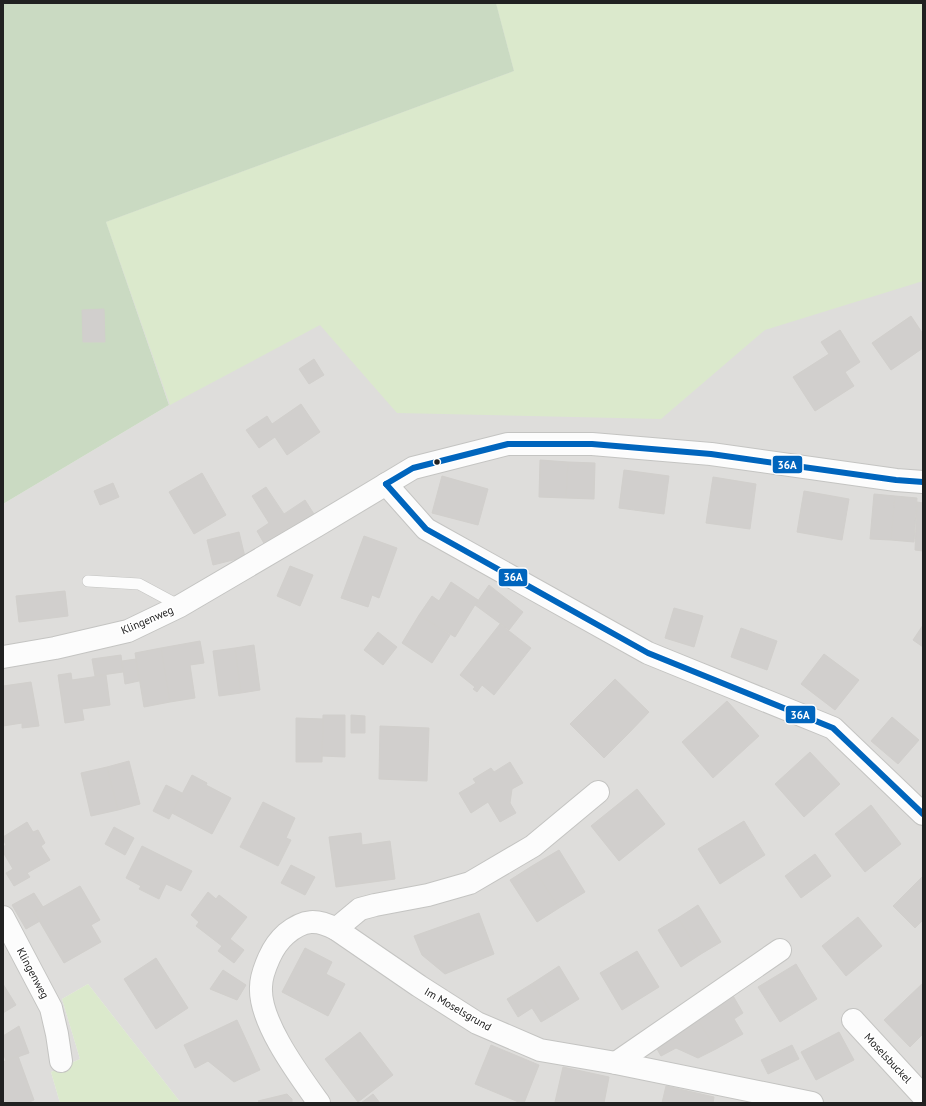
<svg xmlns="http://www.w3.org/2000/svg" width="926" height="1106" viewBox="0 0 926 1106" font-family="'PT Sans',sans-serif">
<style>
.residential{fill:#dedddb}
.grass{fill:#dbe9cc}
.forest{fill:#cadac2}
.building{fill:#d1cfcd;stroke:#d1cfcc}
.lines{fill:none;stroke-linecap:round;stroke-linejoin:round}
.service-casing{stroke:#c4c4c2;stroke-width:12}
.minor-casing{stroke:#c4c4c2;stroke-width:24}
.service{stroke:#fcfcfc;stroke-width:11}
.minor{stroke:#fcfcfc;stroke-width:22}
.bus-1-casing{stroke:#fff;stroke-width:9}
.bus-1{stroke:#0065bd;stroke-width:6}
.bus-dot{fill:#212121;stroke:#fff;stroke-width:1.5}
.labels{text-anchor:middle;stroke-width:3.5;stroke-linejoin:round;paint-order:stroke}
.street-label{font-size:11px;fill:#212121;stroke:#fff}
.line-badge{stroke:#fff;stroke-width:1.5}
.badge-label{font-size:11px;text-anchor:middle;font-weight:bold;fill:#fff}
</style>
<rect width="100%" height="100%" fill="#eeedea"/>
<path class="residential" d="M 496,3 L 923,3 L 923,1103 L 181,1103 L 88,984 L 62,999 L 80,1059 L 51,1072 L 60,1103 L 3,1103 L 3,504 L 169,405 L 106,222 L 514,71 Z"/>
<g class="grass">
<path d="M 496,3 L 923,3 L 923,281 L 765,330 L 661,419 L 397,413 L 320,325 L 170,405 L 106,222 L 514,71 Z"/>
<path d="M 88,984 L 181,1103 L 60,1103 L 51,1072 L 80,1059 L 62,999 Z"/>
</g>
<path class="forest" d="M 3,3 L 496,3 L 514,71 L 106,222 L 169,405 L 3,504 Z"/>
<g class="building">
<path d="M 104,309 L 105,342 L 83,342 L 82,310 Z"/>
<path d="M 911,316 L 923,334 L 923,348 L 891,370 L 872,343 Z"/>
<path d="M 840,330 L 860,362 L 845,372 L 854,386 L 815,411 L 793,377 L 829,354 L 821,342 Z"/>
<path d="M 314,359 L 324,375 L 309,384 L 299,369 Z"/>
<path d="M 301,404 L 320,432 L 287,455 L 275,437 L 259,448 L 246,430 L 267,416 L 272,424 Z"/>
<path d="M 540,460 L 568,462 L 566,498 L 539,497 Z"/>
<path d="M 568,462 L 595,463 L 594,499 L 566,498 Z"/>
<path d="M 624,470 L 669,476 L 664,514 L 619,508 Z"/>
<path d="M 202,473 L 226,515 L 194,534 L 169,492 Z"/>
<path d="M 442,476 L 488,489 L 478,525 L 432,513 Z"/>
<path d="M 713,477 L 756,484 L 750,529 L 706,523 Z"/>
<path d="M 113,483 L 119,497 L 100,505 L 94,491 Z"/>
<path d="M 266,487 L 284,514 L 305,500 L 314,514 L 265,545 L 257,531 L 269,523 L 252,496 Z"/>
<path d="M 804,491 L 849,499 L 842,540 L 797,532 Z"/>
<path d="M 874,494 L 895,496 L 891,540 L 870,539 Z"/>
<path d="M 895,496 L 917,498 L 914,542 L 891,540 Z"/>
<path d="M 917,502 L 923,503 L 923,551 L 915,550 Z"/>
<path d="M 239,532 L 245,557 L 213,565 L 207,540 Z"/>
<path d="M 364,536 L 397,548 L 379,598 L 372,595 L 368,607 L 341,598 Z"/>
<path d="M 290,566 L 313,575 L 300,606 L 277,596 Z"/>
<path d="M 451,582 L 478,600 L 455,637 L 419,615 L 432,596 L 439,601 Z"/>
<path d="M 489,585 L 523,612 L 509,630 L 475,605 Z"/>
<path d="M 65,591 L 68,616 L 19,622 L 16,596 Z"/>
<path d="M 674,608 L 703,616 L 694,647 L 665,638 Z"/>
<path d="M 419,615 L 450,635 L 432,663 L 402,643 Z"/>
<path d="M 500,624 L 531,648 L 494,695 L 482,685 L 477,692 L 473,689 L 475,687 L 460,675 Z"/>
<path d="M 923,625 L 923,647 L 913,640 Z"/>
<path d="M 741,628 L 777,641 L 767,670 L 731,657 Z"/>
<path d="M 378,632 L 397,647 L 383,665 L 364,650 Z"/>
<path d="M 200,641 L 204,663 L 190,665 L 195,698 L 170,702 L 161,648 Z"/>
<path d="M 254,645 L 260,690 L 241,693 L 235,648 Z"/>
<path d="M 161,648 L 170,702 L 144,707 L 135,653 Z"/>
<path d="M 235,648 L 241,693 L 219,696 L 213,651 Z"/>
<path d="M 824,654 L 859,680 L 835,710 L 801,684 Z"/>
<path d="M 121,655 L 123,672 L 95,676 L 92,659 Z"/>
<path d="M 136,659 L 139,681 L 125,684 L 122,661 Z"/>
<path d="M 71,673 L 72,680 L 106,675 L 110,705 L 82,709 L 84,720 L 65,723 L 58,675 Z"/>
<path d="M 615,679 L 649,712 L 627,735 L 593,701 Z"/>
<path d="M 31,682 L 39,726 L 22,728 L 22,723 L 3,726 L 3,686 Z"/>
<path d="M 593,701 L 627,735 L 604,758 L 570,724 Z"/>
<path d="M 727,701 L 759,736 L 713,778 L 682,742 Z"/>
<path d="M 323,715 L 345,715 L 345,757 L 322,756 Z"/>
<path d="M 351,715 L 365,716 L 365,733 L 351,733 Z"/>
<path d="M 892,717 L 919,740 L 898,764 L 871,741 Z"/>
<path d="M 296,718 L 323,719 L 322,762 L 296,762 Z"/>
<path d="M 380,726 L 429,728 L 427,781 L 379,779 Z"/>
<path d="M 810,752 L 840,784 L 804,817 L 775,784 Z"/>
<path d="M 129,761 L 140,804 L 118,810 L 107,767 Z"/>
<path d="M 510,762 L 523,783 L 512,789 L 510,803 L 516,813 L 500,822 L 488,802 L 471,813 L 459,793 L 476,783 L 473,779 L 491,768 L 494,772 Z"/>
<path d="M 107,767 L 118,810 L 91,816 L 81,773 Z"/>
<path d="M 192,775 L 207,783 L 206,785 L 231,798 L 212,834 L 172,813 Z"/>
<path d="M 166,785 L 182,793 L 169,819 L 153,811 Z"/>
<path d="M 637,789 L 665,824 L 619,861 L 591,826 Z"/>
<path d="M 263,802 L 295,818 L 286,838 L 291,840 L 278,866 L 240,847 Z"/>
<path d="M 871,805 L 901,844 L 865,872 L 835,834 Z"/>
<path d="M 744,821 L 765,855 L 720,884 L 698,849 Z"/>
<path d="M 27,822 L 33,832 L 38,830 L 45,843 L 41,846 L 50,860 L 27,873 L 30,877 L 14,886 L 6,873 L 13,869 L 3,852 L 3,847 L 6,845 L 3,839 L 3,837 Z"/>
<path d="M 114,827 L 134,838 L 125,855 L 105,844 Z"/>
<path d="M 361,833 L 362,845 L 390,841 L 395,879 L 336,887 L 329,837 Z"/>
<path d="M 142,846 L 192,871 L 181,891 L 166,884 L 159,899 L 139,889 L 141,886 L 126,878 Z"/>
<path d="M 559,850 L 585,892 L 559,908 L 532,866 Z"/>
<path d="M 815,854 L 831,876 L 801,898 L 785,876 Z"/>
<path d="M 291,865 L 315,877 L 305,895 L 281,883 Z"/>
<path d="M 532,866 L 559,908 L 537,922 L 510,880 Z"/>
<path d="M 923,876 L 923,920 L 915,928 L 893,906 Z"/>
<path d="M 80,886 L 100,920 L 91,925 L 101,942 L 64,963 L 34,912 Z"/>
<path d="M 208,892 L 216,899 L 219,895 L 247,917 L 230,939 L 244,950 L 234,963 L 218,951 L 222,946 L 196,926 L 199,922 L 191,915 Z"/>
<path d="M 34,893 L 43,907 L 34,912 L 40,921 L 26,929 L 12,905 Z"/>
<path d="M 698,905 L 721,942 L 701,954 L 678,918 Z"/>
<path d="M 479,913 L 494,954 L 445,974 L 422,955 L 414,936 Z"/>
<path d="M 858,917 L 882,946 L 846,976 L 822,946 Z"/>
<path d="M 678,918 L 701,954 L 681,967 L 658,930 Z"/>
<path d="M 305,948 L 332,962 L 326,974 L 345,984 L 328,1016 L 282,992 Z"/>
<path d="M 637,951 L 659,987 L 622,1010 L 600,973 Z"/>
<path d="M 156,958 L 188,1008 L 156,1029 L 124,979 Z"/>
<path d="M 796,964 L 817,999 L 780,1022 L 758,987 Z"/>
<path d="M 559,966 L 579,999 L 553,1015 L 533,983 Z"/>
<path d="M 223,970 L 246,985 L 237,1000 L 210,989 Z"/>
<path d="M 533,983 L 553,1015 L 541,1022 L 532,1008 L 518,1017 L 507,999 Z"/>
<path d="M 923,983 L 923,1034 L 910,1047 L 884,1020 Z"/>
<path d="M 3,984 L 16,1005 L 3,1013 Z"/>
<path d="M 732,994 L 743,1013 L 734,1019 L 743,1034 L 716,1049 L 696,1017 Z"/>
<path d="M 696,1017 L 716,1049 L 698,1058 L 676,1048 L 661,1056 L 653,1042 Z"/>
<path d="M 237,1020 L 260,1070 L 234,1082 L 208,1061 L 195,1068 L 184,1045 Z"/>
<path d="M 19,1026 L 29,1053 L 6,1061 L 3,1052 L 3,1036 Z"/>
<path d="M 360,1032 L 393,1075 L 358,1102 L 325,1059 Z"/>
<path d="M 839,1032 L 854,1060 L 816,1080 L 801,1052 Z"/>
<path d="M 491,1045 L 539,1065 L 524,1103 L 521,1103 L 475,1084 Z"/>
<path d="M 792,1045 L 799,1059 L 768,1074 L 761,1060 Z"/>
<path d="M 18,1056 L 34,1100 L 27,1103 L 3,1103 L 3,1062 Z"/>
<path d="M 563,1067 L 609,1077 L 604,1103 L 562,1103 L 555,1102 Z"/>
<path d="M 666,1086 L 714,1097 L 713,1103 L 662,1103 Z"/>
<path d="M 287,1094 L 292,1099 L 292,1103 L 260,1103 L 258,1101 Z"/>
<path d="M 373,1094 L 380,1103 L 361,1103 Z"/>
</g>
<g class="lines">
<defs>
<path id="service" d="M 88,581 L 139,584 L 180,606"/>
<g id="minor">
<path d="M 386,484 L 426,529 L 648,653 L 833,728 L 923,814"/>
<path d="M 3,657 L 55,648 L 128,631 L 180,606 L 318,525 L 413,468 L 508,444 L 592,444 L 711,454 L 896,480 L 923,482"/>
<path d="M 3,917 L 51,1008 L 57,1034 L 61,1061"/>
<path d="M 336,929 L 360,909 L 375,905 L 428,895 L 470,883 L 533,846 L 598,792"/>
<path d="M 853,1020 L 923,1096"/>
<path d="M 616,1063 L 780,950"/>
<path d="M 319,1103 C 299,1075 259,1022 261,987 C 261,978 265,967 269,958 C 273,949 278,941 286,934 C 304,919 317,919 336,929 L 419,986 L 477,1023 L 540,1050 L 616,1063 L 812,1103"/>
</g>
</defs>
<use href="#service" class="service-casing"/>
<use href="#minor" class="minor-casing"/>
<use href="#service" class="service"/>
<use href="#minor" class="minor"/>
<defs>
<g id="bus-1">
<path d="M 386,484 L 426,529 L 648,653 L 833,728 L 923,814"/>
<path d="M 386,484 L 413,468 L 508,444 L 592,444 L 711,454 L 896,480 L 923,482"/>
</g>
</defs>
<use href="#bus-1" class="bus-1-casing"/>
<use href="#bus-1" class="bus-1"/>
</g>
<circle class="bus-dot" cx="437" cy="462" r="3.5"/>
<g class="labels">
<g class="street-label">
<text transform="translate(147 620) rotate(-23)" y="4">Klingenweg</text>
<text transform="translate(33 973) rotate(62)" y="4">Klingenweg</text>
<text transform="translate(458 1009) rotate(30)" y="4">Im Moselsgrund</text>
<text transform="translate(888 1058) rotate(47)" y="4">Moselsbuckel</text>
</g>
</g>
<g class="line-badge">
<rect x="772" y="455" width="31" height="19" rx="4" fill="#0065bd"/>
<rect x="498" y="568" width="30" height="19" rx="4" fill="#0065bd"/>
<rect x="785" y="705" width="31" height="19" rx="4" fill="#0065bd"/>
</g>
<g class="badge-label">
<text x="787" y="469">36A</text>
<text x="513" y="581">36A</text>
<text x="800" y="719">36A</text>
</g>
<rect width="926" height="1106" fill="none" stroke="#212121" stroke-width="8"/>
</svg>
